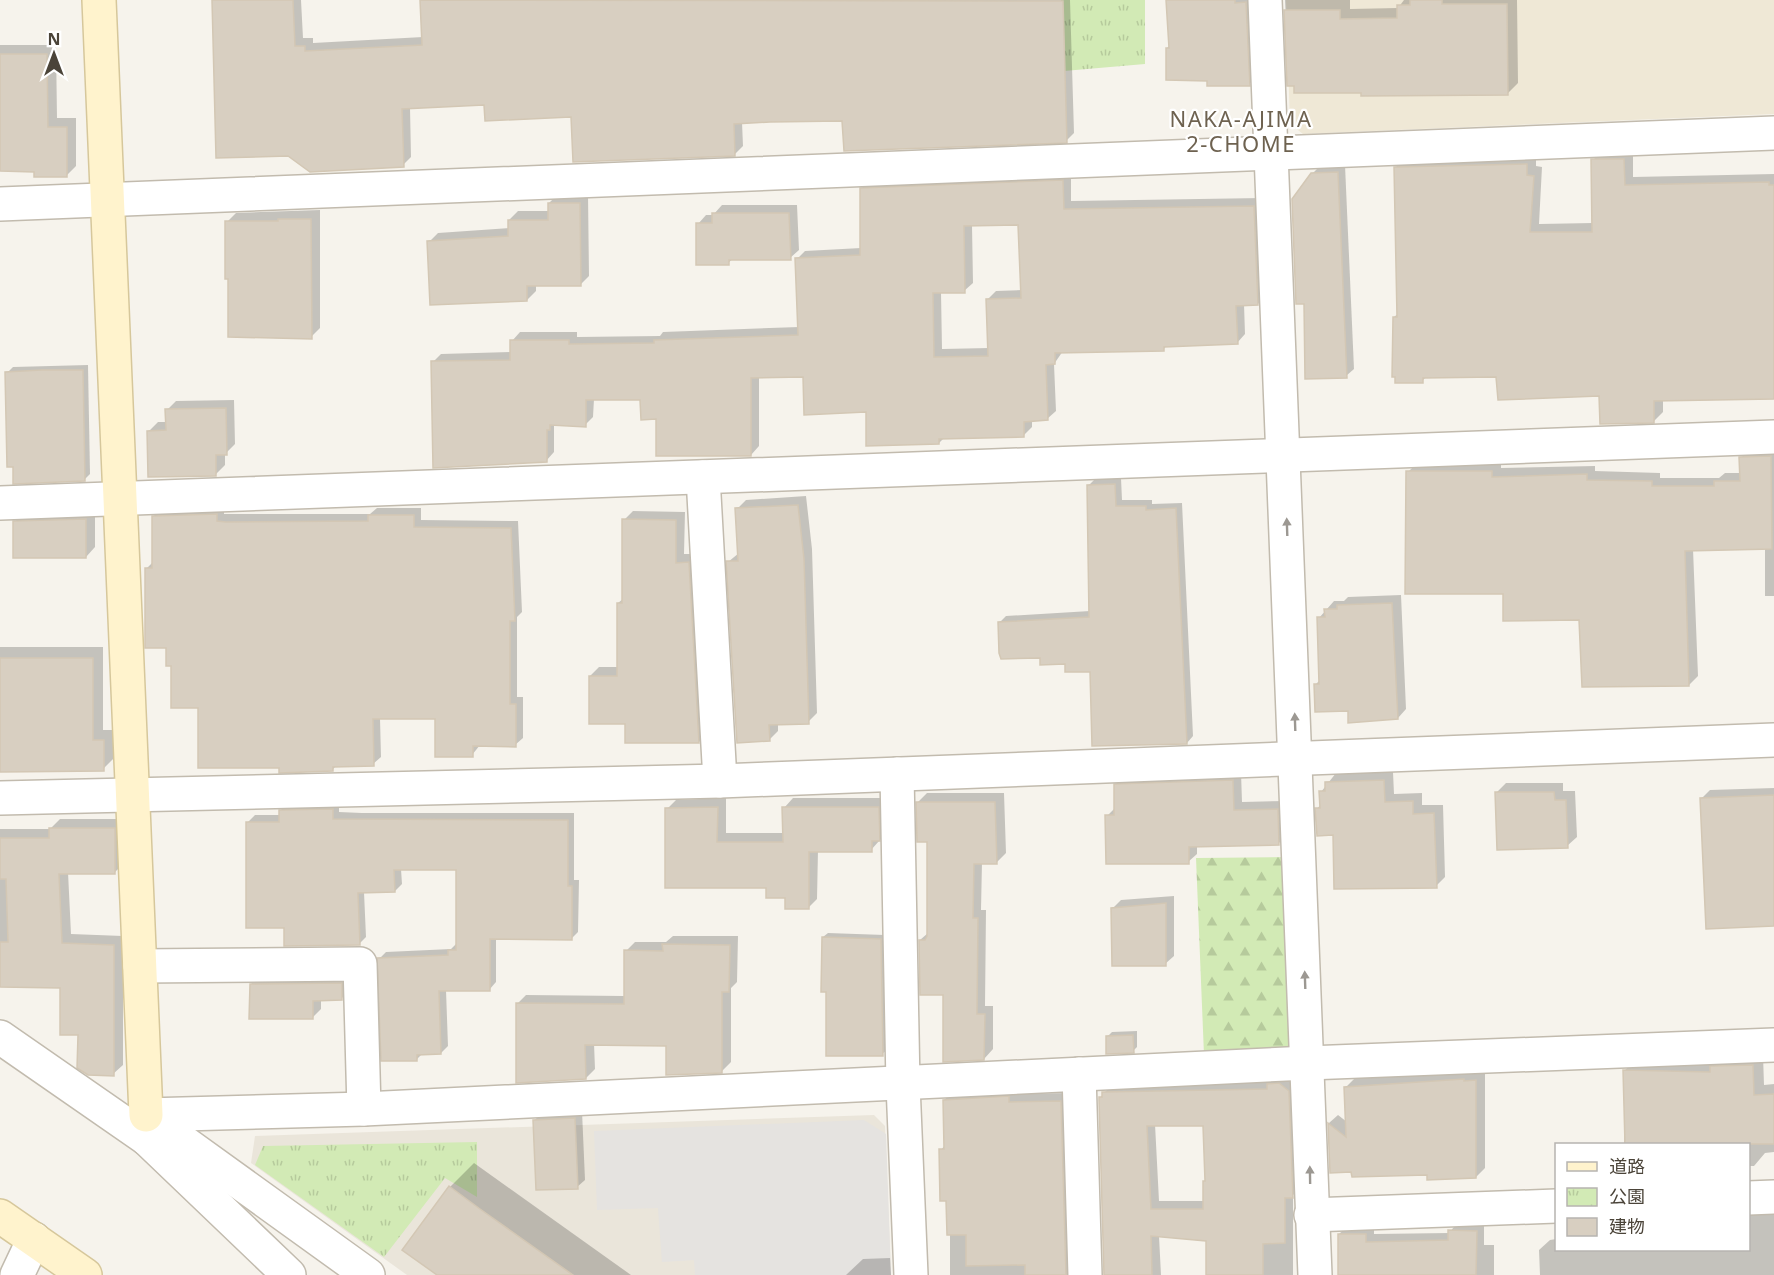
<svg xmlns="http://www.w3.org/2000/svg" width="1774" height="1275" viewBox="0 0 1774 1275" font-family="'Noto Sans','Noto Sans JP',sans-serif">
<style>
.residential{fill:#eae5da}
.education{fill:#efe8d6}
.forest{fill:url(#forest-firs)}
.park{fill:url(#park-tufts)}
.parking{fill:#e5e3e0}
.shadow{fill:#0003;fill-rule:evenodd}
.building{fill:#d8cfc1;stroke:#d3c7b4;stroke-width:1.5;fill-rule:evenodd}
.lines{fill:none;stroke-linecap:round;stroke-linejoin:round}
.street-casing{stroke:#c2bbae;stroke-width:36}
.secondary-casing{stroke:#d6c79b;stroke-width:36}
.street{stroke:#fff;stroke-width:33}
.secondary{stroke:#fff3cd;stroke-width:33}
.oneway{fill:#9c9892}
.labels{text-anchor:middle;stroke-width:4.5;stroke-linejoin:round;paint-order:stroke}
.neighbourhood-label{font-size:22px;letter-spacing:1.5px;fill:#6e6250;stroke:#fff}
</style>
<defs>
<pattern id="forest-firs" width="22" height="20" patternUnits="userSpaceOnUse" patternTransform="scale(1.5)"><rect width="22" height="20" fill="#d2eab5"/><path d="M5 1l3.5 6h-7zM16 11l3.5 6h-7z" fill="#b6ca9c"/></pattern>
<pattern id="park-tufts" width="24" height="20" patternUnits="userSpaceOnUse" patternTransform="scale(1.5)"><rect width="24" height="20" fill="#d2eab5"/><path d="M3 7l-1-3M5 7V3M7 7l1-3M15 17l-1-3M17 17v-4M19 17l1-3" fill="none" stroke="#b6ca9c"/></pattern>
</defs>
<rect width="100%" height="100%" fill="#f6f3ec"/>
<path class="residential" d="M 874,1115 L 885,1126 L 891,1275 L 407,1275 L 251,1163 L 255,1136 Z"/>
<path class="education" d="M 1286,0 L 1774,0 L 1774,114 L 1303,134 L 1290,124 Z"/>
<path class="forest" d="M 1287,857 L 1295,1041 L 1280,1053 L 1204,1055 L 1196,858 Z"/>
<g class="park">
<path d="M 1061,0 L 1145,0 L 1145,64 L 1064,71 Z"/>
<path d="M 477,1142 L 477,1197 L 445,1178 L 384,1257 L 255,1165 L 263,1146 Z"/>
</g>
<path class="parking" d="M 864,1120 L 886,1134 L 891,1275 L 695,1275 L 694,1260 L 662,1262 L 658,1208 L 597,1210 L 594,1131 Z"/>
<g class="shadow">
<path d="M 212,0 L 301,0 L 303,38 L 313,38 L 313,43 L 423,37 L 421,0 L 1070,0 L 1074,133 L 1066,141 L 844,119 L 742,122 L 743,146 L 735,154 L 572,116 L 486,104 L 410,107 L 411,157 L 403,165 Z"/>
<path d="M 1169,0 L 1257,0 L 1260,74 L 1249,84 L 1208,79 L 1167,48 L 1170,45 Z"/>
<path d="M 1285,0 L 1350,0 L 1350,9 L 1398,8 L 1404,0 L 1517,0 L 1518,83 L 1507,94 L 1363,91 L 1289,84 Z"/>
<path d="M 0,45 L 56,45 L 57,118 L 76,118 L 76,166 L 66,176 L 36,170 L 0,170 Z"/>
<path d="M 1633,150 L 1633,177 L 1774,174 L 1774,398 L 1663,400 L 1663,412 L 1654,421 L 1601,395 L 1497,375 L 1427,376 L 1422,381 L 1394,317 L 1399,313 L 1395,168 L 1405,158 L 1536,155 L 1536,166 L 1542,167 L 1539,224 L 1593,223 L 1593,160 L 1602,151 Z"/>
<path d="M 1345,165 L 1354,369 L 1346,376 L 1312,174 L 1320,166 Z"/>
<path d="M 1071,173 L 1071,201 L 1262,198 L 1266,295 L 1258,304 L 1244,304 L 1245,334 L 1237,343 L 1167,345 L 1163,350 L 1063,351 L 1054,364 L 1056,411 L 1047,419 L 1032,420 L 1032,427 L 1024,435 L 944,438 L 939,443 L 867,410 L 804,376 L 759,377 L 759,446 L 751,455 L 658,417 L 641,398 L 594,399 L 593,417 L 585,425 L 554,424 L 554,452 L 546,461 L 433,362 L 441,354 L 512,352 L 512,341 L 520,332 L 577,332 L 577,337 L 660,336 L 663,332 L 799,327 L 797,259 L 805,251 L 861,248 L 861,189 L 870,181 ZM 1020,223 L 1022,290 L 996,291 L 988,299 L 989,348 L 942,349 L 941,292 L 964,291 L 973,283 L 972,225 Z"/>
<path d="M 558,194 L 588,194 L 589,276 L 580,285 L 536,285 L 536,291 L 527,300 L 429,242 L 438,233 L 510,228 L 509,220 L 518,211 L 549,211 L 549,203 Z"/>
<path d="M 722,205 L 797,205 L 799,250 L 790,258 L 734,258 L 728,263 L 698,224 L 706,215 L 713,215 Z"/>
<path d="M 320,210 L 320,328 L 311,337 L 227,222 L 236,213 Z"/>
<path d="M 88,365 L 90,474 L 84,480 L 7,373 L 13,367 Z"/>
<path d="M 234,400 L 235,444 L 225,454 L 225,465 L 215,475 L 149,431 L 158,422 L 167,422 L 167,410 L 176,401 Z"/>
<path d="M 1774,448 L 1774,596 L 1765,596 L 1765,548 L 1693,549 L 1698,676 L 1689,685 L 1580,619 L 1504,592 L 1408,472 L 1417,463 L 1501,462 L 1501,468 L 1595,466 L 1595,471 L 1660,473 L 1660,478 L 1719,478 L 1725,473 L 1741,473 L 1741,458 L 1750,449 Z"/>
<path d="M 1121,478 L 1122,500 L 1152,500 L 1152,504 L 1182,503 L 1193,736 L 1187,743 L 1092,670 L 1042,657 L 999,623 L 1006,616 L 1090,611 L 1088,486 L 1095,479 Z"/>
<path d="M 806,496 L 812,549 L 817,713 L 808,722 L 778,723 L 778,731 L 769,740 L 728,562 L 739,553 L 737,509 L 746,500 Z"/>
<path d="M 224,507 L 224,514 L 370,514 L 377,508 L 421,508 L 421,520 L 518,521 L 522,612 L 517,617 L 517,697 L 523,697 L 523,738 L 515,745 L 480,745 L 472,755 L 436,718 L 380,718 L 381,757 L 373,764 L 337,765 L 332,770 L 280,767 L 200,706 L 172,664 L 146,569 L 153,562 L 153,517 L 161,509 Z"/>
<path d="M 95,510 L 95,547 L 86,557 L 15,522 L 24,512 Z"/>
<path d="M 633,511 L 685,512 L 684,554 L 697,554 L 707,733 L 699,742 L 626,723 L 590,676 L 599,667 L 618,667 L 618,603 L 623,599 L 624,520 Z"/>
<path d="M 1401,595 L 1406,709 L 1398,718 L 1350,709 L 1315,685 L 1320,680 L 1319,618 L 1334,601 L 1344,601 L 1348,597 Z"/>
<path d="M 0,647 L 103,647 L 103,730 L 114,730 L 114,758 L 103,769 L 0,770 Z"/>
<path d="M 1241,772 L 1242,802 L 1286,801 L 1287,835 L 1278,844 L 1197,846 L 1197,854 L 1188,862 L 1107,816 L 1116,807 L 1115,785 L 1124,776 Z"/>
<path d="M 1393,772 L 1394,794 L 1422,793 L 1422,805 L 1443,805 L 1445,877 L 1436,886 L 1334,833 L 1317,809 L 1321,804 L 1321,792 L 1336,773 Z"/>
<path d="M 1506,783 L 1563,783 L 1563,791 L 1575,791 L 1577,837 L 1567,846 L 1496,793 Z"/>
<path d="M 1774,788 L 1774,925 L 1702,798 L 1710,790 Z"/>
<path d="M 927,793 L 1004,793 L 1006,853 L 997,862 L 982,862 L 981,910 L 986,910 L 985,1006 L 993,1006 L 993,1049 L 984,1059 L 945,993 L 920,940 L 928,933 L 928,840 L 918,802 Z"/>
<path d="M 726,798 L 726,833 L 784,833 L 784,808 L 793,798 L 887,798 L 888,831 L 871,850 L 818,850 L 817,899 L 808,908 L 768,887 L 667,809 L 676,800 Z"/>
<path d="M 339,802 L 339,812 L 362,813 L 574,813 L 574,880 L 579,880 L 578,932 L 571,939 L 496,938 L 496,982 L 489,990 L 446,990 L 448,1046 L 441,1053 L 423,1053 L 416,1060 L 379,959 L 386,952 L 451,949 L 457,943 L 458,869 L 401,869 L 402,884 L 395,891 L 364,892 L 366,937 L 359,944 L 286,927 L 248,822 L 255,815 L 280,815 L 280,811 L 287,804 Z"/>
<path d="M 60,819 L 124,819 L 125,862 L 115,872 L 68,872 L 71,934 L 123,936 L 123,1065 L 113,1074 L 61,986 L 0,985 L 0,829 L 50,829 Z"/>
<path d="M 1174,896 L 1174,956 L 1165,964 L 1113,908 L 1121,900 Z"/>
<path d="M 828,933 L 885,935 L 887,1050 L 882,1054 L 827,990 L 823,937 Z"/>
<path d="M 673,936 L 738,936 L 737,982 L 731,988 L 731,1062 L 722,1071 L 668,1045 L 594,1043 L 595,1069 L 586,1078 L 517,1004 L 526,995 L 625,996 L 626,951 L 635,942 L 666,942 Z"/>
<path d="M 350,974 L 351,989 L 342,998 L 321,999 L 321,1009 L 312,1018 L 251,984 L 260,975 Z"/>
<path d="M 1137,1031 L 1137,1047 L 1133,1051 L 1107,1037 L 1112,1032 Z"/>
<path d="M 1763,1055 L 1764,1085 L 1774,1084 L 1774,1152 L 1765,1153 L 1754,1166 L 1748,1166 L 1748,1144 L 1624,1144 L 1625,1070 L 1636,1060 Z"/>
<path d="M 1485,1072 L 1485,1168 L 1476,1177 L 1331,1171 L 1329,1123 L 1338,1115 L 1347,1122 L 1346,1087 L 1355,1078 L 1397,1076 L 1400,1074 Z"/>
<path d="M 1288,1075 L 1297,1082 L 1301,1188 L 1293,1195 L 1293,1275 L 1207,1275 L 1207,1239 L 1159,1236 L 1161,1275 L 1105,1275 L 1100,1098 L 1104,1093 L 1112,1085 ZM 1155,1124 L 1205,1124 L 1207,1179 L 1205,1201 L 1159,1201 Z"/>
<path d="M 1017,1089 L 1017,1094 L 1069,1093 L 1077,1275 L 950,1275 L 950,1235 L 941,1150 L 945,1145 L 944,1100 L 953,1092 Z"/>
<path d="M 582,1111 L 585,1180 L 577,1187 L 535,1120 L 542,1112 Z"/>
<path d="M 474,1163 L 631,1275 L 439,1275 L 450,1187 Z"/>
<path d="M 1748,1212 L 1774,1212 L 1774,1275 L 1540,1275 L 1539,1250 L 1550,1240 L 1556,1239 L 1556,1250 L 1748,1250 Z"/>
<path d="M 1458,1222 L 1484,1223 L 1484,1245 L 1494,1245 L 1494,1275 L 1339,1275 L 1339,1234 L 1348,1226 L 1374,1226 L 1374,1234 L 1449,1233 Z"/>
<path d="M 890,1258 L 891,1275 L 846,1275 L 863,1259 Z"/>
</g>
<g class="building">
<path d="M 212,0 L 293,0 L 295,46 L 305,46 L 305,51 L 422,45 L 420,0 L 1063,1 L 1067,143 L 844,151 L 842,121 L 770,122 L 734,124 L 735,156 L 573,162 L 571,117 L 485,121 L 484,105 L 402,109 L 404,167 L 310,172 L 288,156 L 216,158 Z"/>
<path d="M 1166,0 L 1235,0 L 1235,3 L 1246,2 L 1250,86 L 1207,86 L 1207,81 L 1166,80 L 1166,48 L 1169,48 Z"/>
<path d="M 1410,0 L 1442,0 L 1442,4 L 1507,4 L 1508,95 L 1361,96 L 1361,93 L 1294,93 L 1294,86 L 1287,86 L 1284,10 L 1340,10 L 1340,19 L 1397,18 L 1397,5 L 1410,5 Z"/>
<path d="M 0,54 L 47,54 L 48,127 L 67,127 L 67,177 L 34,177 L 34,172 L 0,171 Z"/>
<path d="M 1591,159 L 1624,159 L 1625,185 L 1769,182 L 1769,185 L 1774,185 L 1774,399 L 1654,401 L 1654,423 L 1600,424 L 1599,396 L 1498,400 L 1496,377 L 1423,378 L 1423,383 L 1395,383 L 1395,377 L 1392,377 L 1393,317 L 1397,317 L 1394,167 L 1527,164 L 1527,175 L 1534,176 L 1530,232 L 1592,232 Z"/>
<path d="M 1338,172 L 1347,378 L 1305,379 L 1304,304 L 1296,304 L 1292,199 L 1311,173 Z"/>
<path d="M 1063,180 L 1064,209 L 1254,206 L 1258,305 L 1236,306 L 1238,344 L 1164,347 L 1164,351 L 1055,353 L 1055,364 L 1046,365 L 1048,420 L 1024,422 L 1024,437 L 939,439 L 939,444 L 866,446 L 866,412 L 804,415 L 803,377 L 751,378 L 751,456 L 656,456 L 656,419 L 641,420 L 640,400 L 586,400 L 586,427 L 550,425 L 550,430 L 547,430 L 547,462 L 433,468 L 431,361 L 510,360 L 510,340 L 569,340 L 569,344 L 654,343 L 654,340 L 798,335 L 795,258 L 860,255 L 860,188 ZM 1018,225 L 1021,298 L 986,299 L 988,356 L 934,357 L 933,293 L 965,293 L 964,226 Z"/>
<path d="M 548,203 L 580,203 L 581,286 L 527,286 L 527,301 L 430,305 L 427,241 L 508,236 L 508,220 L 548,220 Z"/>
<path d="M 712,213 L 789,213 L 791,260 L 729,260 L 729,265 L 696,265 L 696,223 L 712,223 Z"/>
<path d="M 278,219 L 311,219 L 312,339 L 228,337 L 228,279 L 225,279 L 225,221 L 278,221 Z"/>
<path d="M 42,370 L 83,370 L 85,481 L 13,484 L 13,467 L 7,467 L 5,372 Z"/>
<path d="M 226,408 L 227,455 L 216,455 L 216,476 L 148,477 L 147,431 L 166,430 L 165,409 Z"/>
<path d="M 1771,456 L 1772,549 L 1685,551 L 1689,686 L 1582,687 L 1579,620 L 1503,621 L 1503,594 L 1405,594 L 1406,471 L 1492,471 L 1492,477 L 1587,474 L 1587,480 L 1652,481 L 1652,486 L 1714,486 L 1714,481 L 1740,481 L 1739,457 Z"/>
<path d="M 1115,484 L 1116,506 L 1146,506 L 1146,510 L 1176,508 L 1187,744 L 1092,746 L 1090,672 L 1065,672 L 1065,664 L 1040,665 L 1040,658 L 1001,659 L 999,653 L 998,622 L 1089,617 L 1087,485 Z"/>
<path d="M 798,505 L 804,559 L 809,724 L 769,725 L 770,741 L 737,743 L 726,561 L 738,561 L 735,508 Z"/>
<path d="M 217,514 L 217,521 L 226,522 L 368,521 L 368,515 L 414,515 L 414,527 L 511,528 L 515,621 L 510,621 L 510,704 L 516,704 L 516,747 L 473,746 L 473,757 L 435,757 L 435,719 L 373,719 L 374,766 L 333,767 L 333,771 L 279,773 L 279,768 L 198,768 L 198,708 L 171,708 L 171,666 L 166,666 L 166,648 L 145,648 L 145,568 L 152,568 L 152,516 Z"/>
<path d="M 86,519 L 86,558 L 13,558 L 13,521 Z"/>
<path d="M 622,519 L 676,520 L 676,563 L 689,562 L 699,743 L 625,743 L 625,724 L 589,724 L 589,676 L 617,676 L 617,603 L 622,603 Z"/>
<path d="M 1392,603 L 1398,719 L 1348,723 L 1348,711 L 1315,712 L 1314,684 L 1319,684 L 1317,617 L 1325,617 L 1324,609 L 1337,609 L 1337,605 Z"/>
<path d="M 0,658 L 93,658 L 93,740 L 104,740 L 104,771 L 0,772 Z"/>
<path d="M 1233,780 L 1234,810 L 1278,809 L 1279,845 L 1189,847 L 1189,864 L 1106,864 L 1105,815 L 1114,815 L 1114,784 Z"/>
<path d="M 1384,780 L 1385,802 L 1413,801 L 1413,814 L 1434,813 L 1437,888 L 1334,889 L 1333,835 L 1317,836 L 1315,808 L 1320,808 L 1319,791 L 1325,791 L 1325,782 Z"/>
<path d="M 1495,792 L 1554,792 L 1555,800 L 1566,800 L 1568,848 L 1497,850 Z"/>
<path d="M 1774,795 L 1774,926 L 1706,929 L 1700,798 Z"/>
<path d="M 916,802 L 995,802 L 997,864 L 974,864 L 973,918 L 978,918 L 977,1014 L 985,1014 L 984,1060 L 943,1062 L 943,995 L 920,995 L 919,940 L 925,940 L 927,936 L 927,842 L 917,842 Z"/>
<path d="M 718,807 L 717,842 L 783,842 L 782,807 L 879,807 L 880,841 L 872,841 L 872,852 L 809,852 L 809,909 L 785,909 L 785,898 L 766,898 L 766,888 L 665,888 L 665,808 Z"/>
<path d="M 333,809 L 333,819 L 568,820 L 568,886 L 572,886 L 572,940 L 490,939 L 490,991 L 439,991 L 441,1054 L 417,1055 L 417,1061 L 381,1061 L 377,958 L 448,955 L 448,950 L 456,950 L 456,870 L 394,870 L 395,892 L 358,893 L 360,945 L 284,946 L 284,928 L 246,928 L 246,822 L 279,822 L 279,810 Z"/>
<path d="M 49,828 L 115,828 L 115,874 L 59,874 L 62,943 L 114,945 L 114,1076 L 88,1075 L 77,1068 L 78,1035 L 60,1035 L 60,988 L 0,987 L 0,942 L 8,942 L 6,879 L 0,879 L 0,838 L 49,838 Z"/>
<path d="M 1166,903 L 1166,966 L 1112,966 L 1111,908 Z"/>
<path d="M 822,937 L 881,939 L 883,1056 L 826,1056 L 826,992 L 821,992 Z"/>
<path d="M 662,944 L 730,945 L 729,992 L 722,992 L 722,1073 L 666,1075 L 666,1046 L 585,1045 L 586,1079 L 516,1083 L 516,1003 L 624,1004 L 624,950 L 663,951 Z"/>
<path d="M 342,983 L 342,1000 L 313,1001 L 313,1019 L 249,1019 L 250,984 Z"/>
<path d="M 1133,1035 L 1134,1053 L 1106,1054 L 1106,1036 Z"/>
<path d="M 1753,1065 L 1754,1095 L 1774,1094 L 1774,1144 L 1625,1144 L 1623,1070 L 1710,1072 L 1710,1066 Z"/>
<path d="M 1464,1079 L 1464,1081 L 1476,1080 L 1476,1178 L 1427,1180 L 1427,1175 L 1352,1177 L 1351,1172 L 1330,1173 L 1328,1123 L 1346,1137 L 1344,1087 Z"/>
<path d="M 1279,1083 L 1289,1091 L 1293,1198 L 1285,1198 L 1285,1243 L 1263,1244 L 1263,1275 L 1206,1275 L 1206,1241 L 1151,1236 L 1152,1275 L 1104,1275 L 1099,1100 L 1099,1097 L 1102,1097 L 1102,1092 L 1267,1089 L 1267,1084 ZM 1147,1126 L 1203,1126 L 1205,1181 L 1203,1181 L 1203,1209 L 1151,1209 Z"/>
<path d="M 1009,1096 L 1009,1102 L 1061,1101 L 1066,1275 L 1025,1275 L 1025,1265 L 966,1266 L 966,1235 L 947,1235 L 946,1201 L 940,1201 L 939,1149 L 944,1149 L 943,1100 Z"/>
<path d="M 575,1118 L 578,1189 L 536,1190 L 533,1120 Z"/>
<path d="M 449,1186 L 480,1209 L 573,1275 L 437,1275 L 402,1250 Z"/>
<path d="M 1448,1230 L 1477,1231 L 1476,1275 L 1338,1275 L 1338,1234 L 1366,1234 L 1366,1242 L 1448,1240 Z"/>
</g>
<g class="lines">
<defs>
<g id="street">
<path d="M 1265,0 L 1315,1275"/>
<path d="M 0,204 L 1774,133"/>
<path d="M 703,477 L 720,781"/>
<path d="M 0,503 L 1774,437"/>
<path d="M 897,774 L 903,1085 L 911,1275"/>
<path d="M 0,798 L 720,781 L 1774,740"/>
<path d="M 140,966 L 360,964 L 364,1109"/>
<path d="M 0,1037 L 147,1139"/>
<path d="M 1079,1074 L 1085,1275"/>
<path d="M 146,1115 L 364,1109 L 1308,1063 L 1774,1045"/>
<path d="M 146,1115 L 368,1275"/>
<path d="M 146,1120 L 147,1139 L 289,1275"/>
<path d="M 1748,1198 L 1774,1197"/>
<path d="M 1311,1215 L 1556,1206"/>
<path d="M 17,1275 L 34,1239"/>
</g>
<g id="secondary">
<path d="M 99,0 L 146,1115"/>
<path d="M 0,1216 L 85,1275"/>
</g>
</defs>
<use href="#street" class="street-casing"/>
<use href="#secondary" class="secondary-casing"/>
<use href="#street" class="street"/>
<use href="#secondary" class="secondary"/>
</g>
<defs><path id="oneway-solid" d="M-6-.8H1V-3.2L6.5 0L1 3.2V.8H-6Z" transform="scale(1.5)"/></defs>
<g class="oneway">
<use href="#oneway-solid" transform="translate(1287 527) rotate(-92)"/>
<use href="#oneway-solid" transform="translate(1295 722) rotate(-92)"/>
<use href="#oneway-solid" transform="translate(1305 980) rotate(-92)"/>
<use href="#oneway-solid" transform="translate(1310 1175) rotate(-91)"/>
</g>
<g class="labels">
<g class="neighbourhood-label">
<text x="1241" y="127">NAKA-AJIMA<tspan x="1241" dy="25">2-CHOME</tspan></text>
</g>
</g>
<rect x="1555" y="1143" width="195" height="108" fill="#ffffff" stroke="#b7b4b0" stroke-width="1.5"/>
<rect x="1567" y="1162" width="30" height="9" fill="#fff3cd" stroke="#b7b4b0" stroke-width="1.5"/>
<text x="1609" y="1173" font-size="18" fill="#4b4439">道路</text>
<rect x="1567" y="1188" width="30" height="18" fill="url(#park-tufts)" stroke="#b7b4b0" stroke-width="1.5"/>
<text x="1609" y="1203" font-size="18" fill="#4b4439">公園</text>
<rect x="1567" y="1218" width="30" height="18" fill="#d8cfc1" stroke="#b7b4b0" stroke-width="1.5"/>
<text x="1609" y="1233" font-size="18" fill="#4b4439">建物</text>
<g transform="translate(54 54)" stroke="#ffffff" stroke-width="4.5" paint-order="stroke">
<path d="M0-4.5L10 22L0 15L-10 22Z" fill="#4b4439"/>
<text y="-9" font-size="16" font-weight="bold" text-anchor="middle" fill="#4b4439">N</text>
</g>
</svg>
